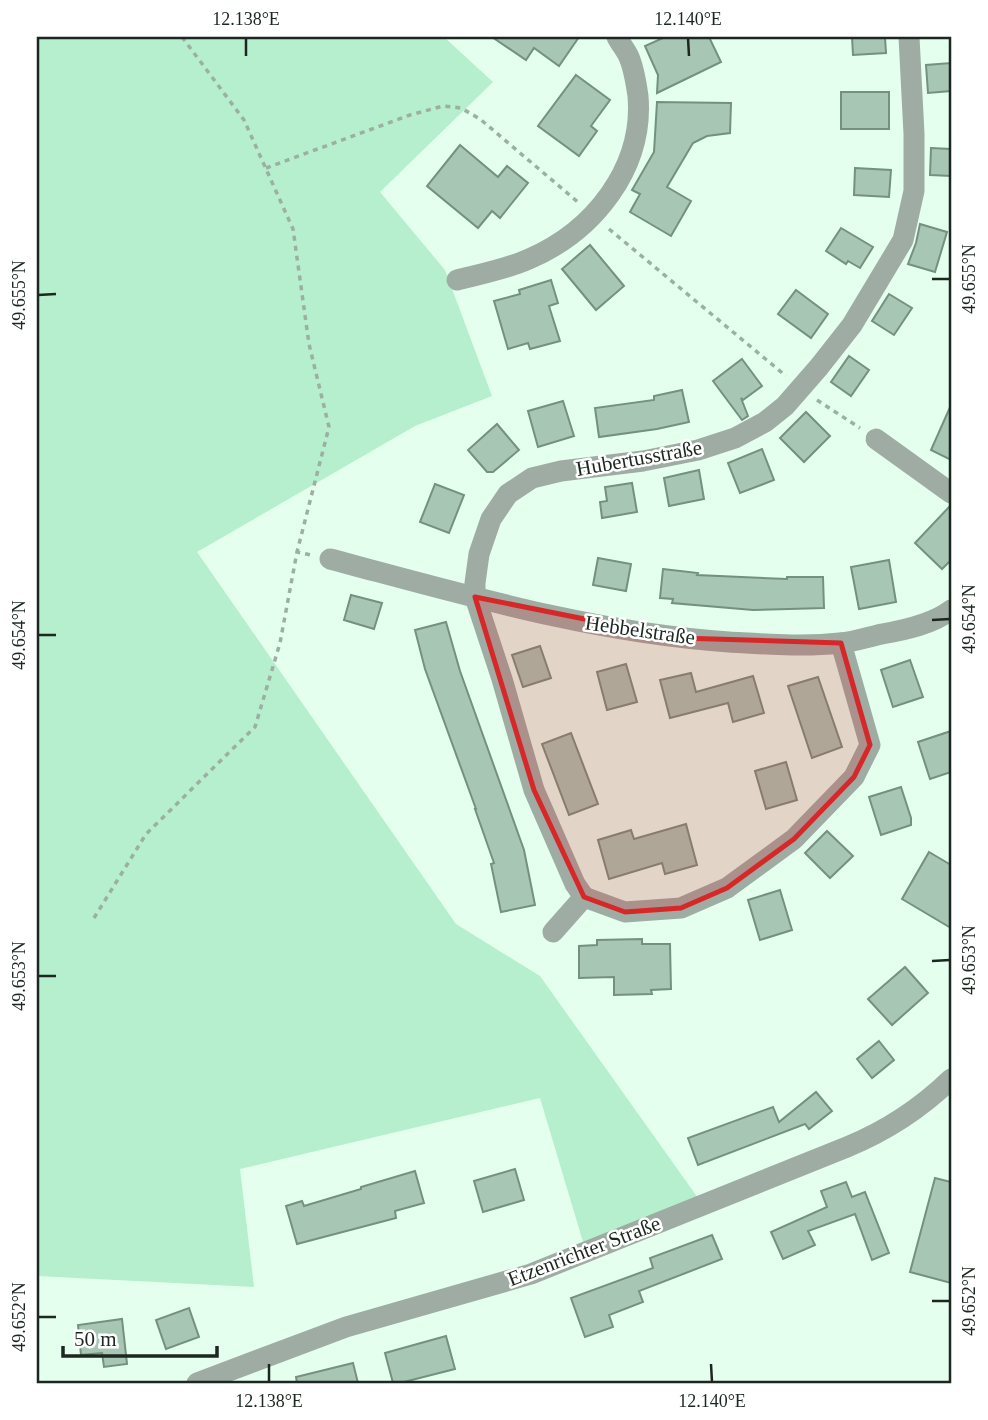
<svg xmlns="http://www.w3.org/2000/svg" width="988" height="1420" viewBox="0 0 988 1420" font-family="Georgia,serif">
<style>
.green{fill:#b6efcd}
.building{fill:#a7c6b3;stroke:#74917f;stroke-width:2}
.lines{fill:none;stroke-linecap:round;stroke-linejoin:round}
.path{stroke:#9bb0a3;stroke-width:3.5;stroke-dasharray:5 5;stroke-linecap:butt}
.minor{stroke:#9faca4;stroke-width:21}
.marked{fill:#d62828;fill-opacity:0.2;stroke:#d62828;stroke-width:5;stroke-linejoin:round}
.ticks{fill:none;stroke:#1b2720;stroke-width:2.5}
.labels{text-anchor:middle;stroke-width:5;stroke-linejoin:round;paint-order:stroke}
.street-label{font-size:21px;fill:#1b2720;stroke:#fff}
.neatline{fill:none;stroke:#1b2720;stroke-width:2.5}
.ticks-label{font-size:18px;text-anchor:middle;fill:#1b2720}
</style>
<rect width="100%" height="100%" fill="#e5ffef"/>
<path class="green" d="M 37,37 L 444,37 L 493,82 L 380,192 L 445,270 L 492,396 L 415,426 L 197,552 L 456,924 L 540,976 L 703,1205 L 586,1252 L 540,1098 L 240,1169 L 254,1287 L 37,1276 Z"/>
<g class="building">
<path d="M 492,37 L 579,37 L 559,66 L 534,48 L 526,60 Z"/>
<path d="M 665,37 L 709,37 L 721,62 L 657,93 L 658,75 L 645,46 Z"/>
<path d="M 852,37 L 885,37 L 886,53 L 853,55 Z"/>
<path d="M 951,63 L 951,91 L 928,93 L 926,65 Z"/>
<path d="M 576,75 L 610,100 L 591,126 L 597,131 L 579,156 L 538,126 Z"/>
<rect x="841" y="92" width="48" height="37"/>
<path d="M 657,102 L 731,103 L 730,133 L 707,136 L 693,143 L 667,187 L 691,201 L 671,236 L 630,212 L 640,194 L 632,190 L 654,152 Z"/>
<path d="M 460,145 L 498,177 L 507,166 L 528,183 L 500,218 L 492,211 L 478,228 L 427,186 Z"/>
<path d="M 931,148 L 951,149 L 951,176 L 930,175 Z"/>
<path d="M 855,168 L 891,170 L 889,197 L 854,195 Z"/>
<path d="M 920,224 L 947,232 L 935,272 L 908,264 L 916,243 Z"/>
<path d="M 841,228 L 873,247 L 860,268 L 848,261 L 846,264 L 826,251 Z"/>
<path d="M 590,245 L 624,286 L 596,310 L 562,269 Z"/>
<path d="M 551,280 L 558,303 L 549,306 L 560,341 L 530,349 L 528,343 L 508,349 L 494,301 L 520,294 L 519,290 Z"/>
<path d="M 796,290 L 828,314 L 811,338 L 778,314 Z"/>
<path d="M 889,294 L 912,308 L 894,335 L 872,321 Z"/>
<path d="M 849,356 L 869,370 L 851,396 L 831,382 Z"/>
<path d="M 742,359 L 762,386 L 743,400 L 741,398 L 748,416 L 742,420 L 713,381 Z"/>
<path d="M 682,390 L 689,422 L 657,429 L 599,437 L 595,408 L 654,400 L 654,396 Z"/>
<path d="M 563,401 L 574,436 L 538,447 L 528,411 Z"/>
<path d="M 951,405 L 951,460 L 931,450 Z"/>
<path d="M 806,412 L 830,436 L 804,462 L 780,438 Z"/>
<path d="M 497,424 L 519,450 L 493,472 L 487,472 L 468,450 Z"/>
<path d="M 762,449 L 774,480 L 740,493 L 728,463 Z"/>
<path d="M 699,470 L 704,499 L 669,506 L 664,478 Z"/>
<path d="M 632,483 L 637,512 L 602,518 L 600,502 L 607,501 L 605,487 Z"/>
<path d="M 435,484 L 464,495 L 449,533 L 420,522 Z"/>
<path d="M 950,506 L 951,506 L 951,560 L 942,569 L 915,543 Z"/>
<path d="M 598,558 L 631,564 L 626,591 L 593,585 Z"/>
<path d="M 889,560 L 896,602 L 859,609 L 851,567 Z"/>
<path d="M 663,569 L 698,573 L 697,575 L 787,579 L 787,577 L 823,577 L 824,608 L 753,610 L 672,603 L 673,599 L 660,598 Z"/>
<path d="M 351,595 L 382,603 L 374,629 L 344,620 Z"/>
<path d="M 446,622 L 460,671 L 524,850 L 535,905 L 501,912 L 491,864 L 494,863 L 475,809 L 476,809 L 425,669 L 415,630 Z"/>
<path d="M 540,646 L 551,678 L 523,687 L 512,655 Z"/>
<path d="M 910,660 L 923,697 L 893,707 L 881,670 Z"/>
<path d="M 626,664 L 637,702 L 607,710 L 597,672 Z"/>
<path d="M 691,673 L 696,692 L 753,676 L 764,713 L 733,722 L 728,703 L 670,718 L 660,680 Z"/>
<path d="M 818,677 L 842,747 L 812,758 L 788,686 Z"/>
<path d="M 951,731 L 951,772 L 930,779 L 918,742 Z"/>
<path d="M 571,733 L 598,804 L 569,815 L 542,744 Z"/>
<path d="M 786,762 L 797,800 L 766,809 L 755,771 Z"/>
<path d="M 901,787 L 911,818 L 911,825 L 881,835 L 869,797 Z"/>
<path d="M 686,824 L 697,865 L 665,874 L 662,863 L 609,879 L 598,840 L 631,830 L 634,839 Z"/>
<path d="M 827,831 L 853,856 L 830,878 L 805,853 Z"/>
<path d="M 929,852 L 951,865 L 951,928 L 902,899 Z"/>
<path d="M 780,890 L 792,930 L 760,940 L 748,900 Z"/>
<path d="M 642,939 L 642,944 L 670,944 L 671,989 L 651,990 L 652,994 L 614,995 L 614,977 L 579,978 L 579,946 L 597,945 L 597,940 Z"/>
<path d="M 905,967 L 928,993 L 892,1025 L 868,999 Z"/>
<path d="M 879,1041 L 894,1060 L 872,1078 L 857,1059 Z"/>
<path d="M 816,1092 L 832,1111 L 809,1129 L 805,1124 L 698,1165 L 688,1138 L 773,1107 L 779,1122 Z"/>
<path d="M 515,1169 L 524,1200 L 483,1212 L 474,1181 Z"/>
<path d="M 415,1171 L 424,1203 L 395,1211 L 396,1218 L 297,1244 L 286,1206 L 302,1201 L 304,1206 L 361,1189 L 361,1187 Z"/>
<path d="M 935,1178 L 951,1182 L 951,1283 L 910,1272 Z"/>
<path d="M 846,1182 L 852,1197 L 865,1192 L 889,1253 L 872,1260 L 855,1214 L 808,1231 L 815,1245 L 783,1259 L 771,1232 L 827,1207 L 821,1191 Z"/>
<path d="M 712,1235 L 722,1259 L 639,1291 L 643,1302 L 609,1315 L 613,1327 L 585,1337 L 571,1298 L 653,1268 L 650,1258 Z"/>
<path d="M 189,1308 L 199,1337 L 166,1349 L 156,1320 Z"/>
<path d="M 122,1319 L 127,1364 L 104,1367 L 102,1353 L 81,1355 L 78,1325 Z"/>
<path d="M 446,1336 L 455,1369 L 400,1383 L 393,1383 L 385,1353 Z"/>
<path d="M 353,1363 L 358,1383 L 297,1383 L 296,1377 Z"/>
</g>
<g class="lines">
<g class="path">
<path d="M 182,37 L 244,120 L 293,229 L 309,344 L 329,427 L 297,552"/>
<path d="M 266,168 L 410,115 L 443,106 L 461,108 L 480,119 L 579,203"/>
<path d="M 609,229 L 786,376"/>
<path d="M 817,400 L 860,428"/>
<path d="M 94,918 L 146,834 L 255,727 L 280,643 L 297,552 L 311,555"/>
</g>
<g class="minor">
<path d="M 457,280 C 481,274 507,269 529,259 C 594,231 644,168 638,96 C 636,83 634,67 628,55 C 625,49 620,43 617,37"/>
<path d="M 876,439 L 951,493"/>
<path d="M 330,559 C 462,594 593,633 729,642 C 766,644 804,647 840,643 C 854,642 868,637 882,634 C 905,630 933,624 951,610"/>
<path d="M 584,897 L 575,884 L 534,790 L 502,679 L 475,597 L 475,583 L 479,554 L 491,519 L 508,494 L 532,478 L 561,471 L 643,461 L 698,450 L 735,438 L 765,422 L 785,406 L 819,367 L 852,325 L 903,240 L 914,191 L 914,134 L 909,37"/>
<path d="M 584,897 L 625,912 L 681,908 L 727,888 L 794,839 L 854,777 L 870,745 L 841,643"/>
<path d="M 553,932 L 584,897"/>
<path d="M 197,1383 L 346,1327 L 531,1274 L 847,1147 C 886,1131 921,1108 951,1079"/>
</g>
</g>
<path class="marked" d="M 475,597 L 679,638 L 841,643 L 870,745 L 854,777 L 794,839 L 727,888 L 681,908 L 625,912 L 584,897 L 534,790 Z"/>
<path class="ticks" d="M 246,38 L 246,56M 688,38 L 689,56M 932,279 L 950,279M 38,295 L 56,294M 932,620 L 950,619M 38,635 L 56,635M 932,961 L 950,960M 38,976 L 56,976M 932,1301 L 950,1301M 38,1317 L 56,1317M 269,1364 L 269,1382M 711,1364 L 712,1382"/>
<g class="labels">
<g class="street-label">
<text transform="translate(639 458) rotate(-10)" y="7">Hubertusstraße</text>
<text transform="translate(640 630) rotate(8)" y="7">Hebbelstraße</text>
<text transform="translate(584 1251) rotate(-21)" y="7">Etzenrichter Straße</text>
</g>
</g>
<rect width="988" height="1420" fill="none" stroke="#ffffff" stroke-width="77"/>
<path d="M63 1346v10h154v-10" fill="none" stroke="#1b2720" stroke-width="3.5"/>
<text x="74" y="1346" font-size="21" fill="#1b2720" stroke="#ffffff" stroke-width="5" paint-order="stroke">50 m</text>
<rect x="38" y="38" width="912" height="1344" class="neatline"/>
<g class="ticks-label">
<text x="246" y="25">12.138°E</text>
<text x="688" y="25">12.140°E</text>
<text transform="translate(969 279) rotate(-90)" y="6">49.655°N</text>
<text transform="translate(19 295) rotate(-90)" y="6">49.655°N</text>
<text transform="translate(969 619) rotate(-90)" y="6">49.654°N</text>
<text transform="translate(19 635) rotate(-90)" y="6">49.654°N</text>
<text transform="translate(969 960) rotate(-90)" y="6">49.653°N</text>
<text transform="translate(19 976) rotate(-90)" y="6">49.653°N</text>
<text transform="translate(969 1301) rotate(-90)" y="6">49.652°N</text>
<text transform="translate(19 1317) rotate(-90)" y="6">49.652°N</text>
<text x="269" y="1407">12.138°E</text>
<text x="712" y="1407">12.140°E</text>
</g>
</svg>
